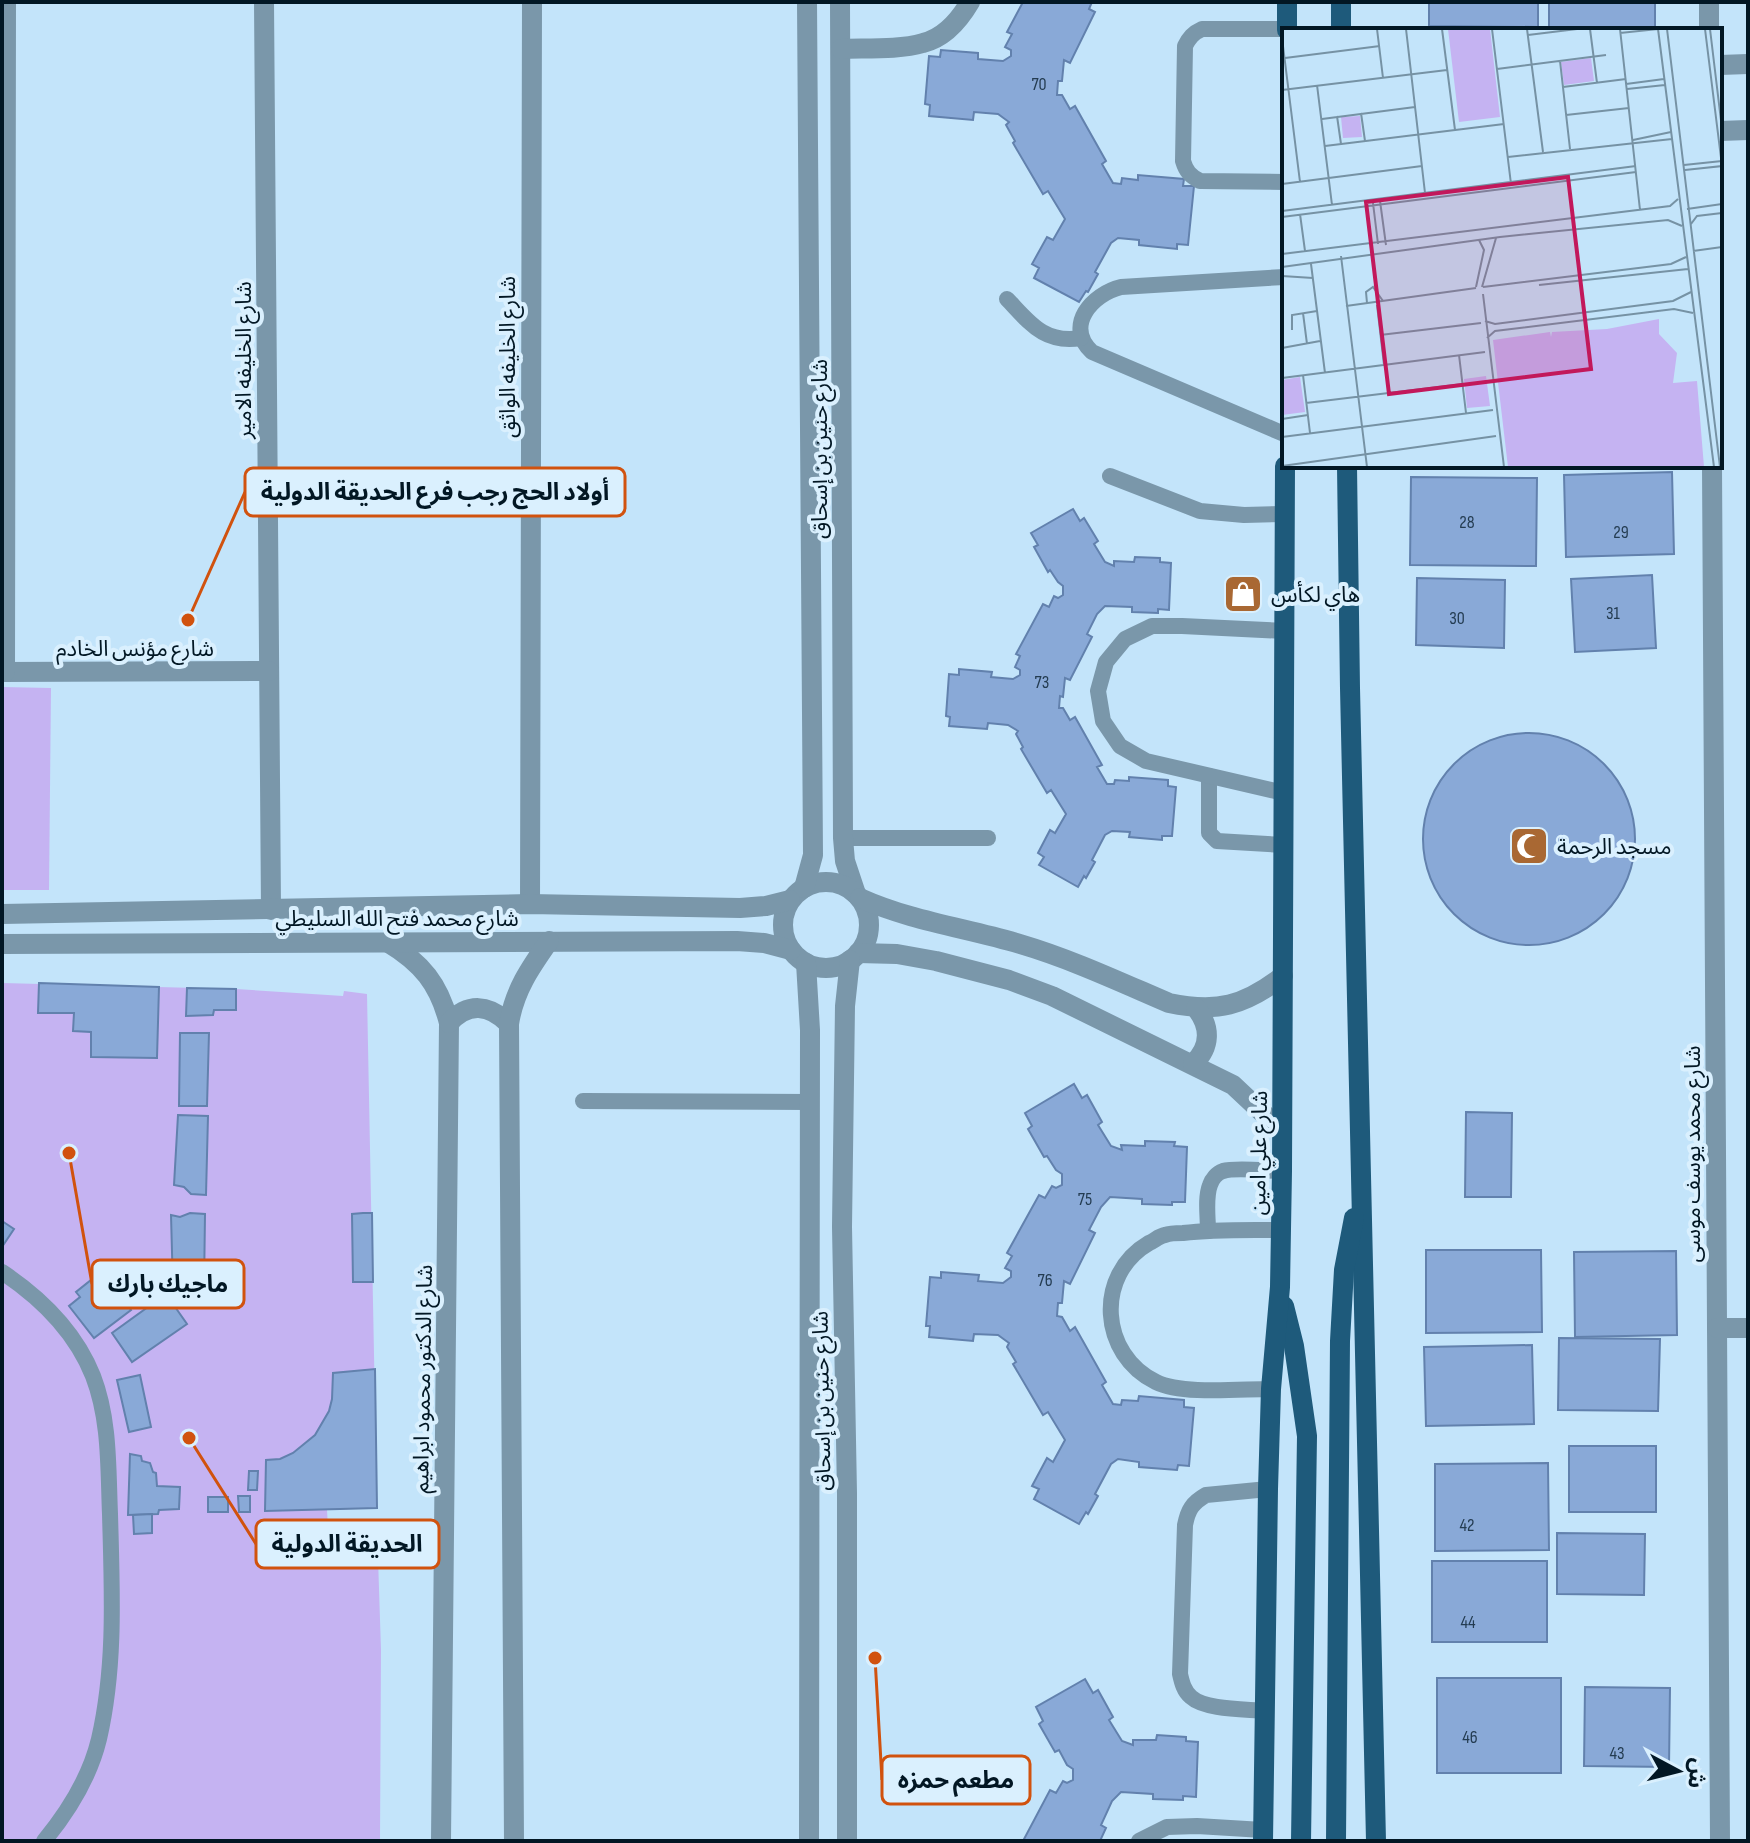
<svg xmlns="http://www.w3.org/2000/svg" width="1750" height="1843" viewBox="0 0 1750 1843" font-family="'Sofia Sans Condensed','Noto Sans Arabic',sans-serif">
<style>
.green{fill:#c5b3f2}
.building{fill:#89a9d7;stroke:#6281ad;stroke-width:2}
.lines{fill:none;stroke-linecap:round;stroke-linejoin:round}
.lane{stroke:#7a97aa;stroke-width:16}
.street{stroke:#7a97aa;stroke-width:20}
.primary{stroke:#1e5a7b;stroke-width:20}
.labels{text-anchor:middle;stroke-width:8;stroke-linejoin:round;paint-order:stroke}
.number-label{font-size:18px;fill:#243c51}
.street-label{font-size:22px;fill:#021724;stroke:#daf0fe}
.poi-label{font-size:22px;fill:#021724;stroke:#daf0fe;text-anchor:start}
.inset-road{fill:none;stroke:#7692a4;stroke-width:2}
.view{fill:#c2185b;fill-opacity:0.15;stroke:#c2185b;stroke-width:4}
.inset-edge{fill:none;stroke:#021724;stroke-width:4}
.leader{fill:none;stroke:#d1520e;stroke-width:3}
.callout-dot{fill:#d1520e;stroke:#daf0fe;stroke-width:3}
.callout{fill:#daf0fe;stroke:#d1520e;stroke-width:3}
.callout-label{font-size:24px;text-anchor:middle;font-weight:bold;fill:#021724}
</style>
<rect width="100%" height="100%" fill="#c3e4fa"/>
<g class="green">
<path d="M 2,687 L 51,688 L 49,890 L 2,890 Z"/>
<path d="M 2,983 L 236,989 L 343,996 L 344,991 L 367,994 L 377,1508 L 327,1510 L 328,1528 L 377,1528 L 381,1650 L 380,1841 L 2,1841 Z"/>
</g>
<g class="building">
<path d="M 1023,2 L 1092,2 L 1089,9 L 1095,12 L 1070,63 L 1064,60 L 1062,81 L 1058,81 L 1057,95 L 1062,95 L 1070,109 L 1075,106 L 1106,161 L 1102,164 L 1113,183 L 1121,184 L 1122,178 L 1138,180 L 1138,175 L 1184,179 L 1183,186 L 1194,186 L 1188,245 L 1177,244 L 1177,249 L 1139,245 L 1139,240 L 1118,238 L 1111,243 L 1095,272 L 1098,274 L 1088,292 L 1086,291 L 1079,302 L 1034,278 L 1039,268 L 1032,264 L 1047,237 L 1053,240 L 1065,219 L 1048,191 L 1043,194 L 1013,143 L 1015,141 L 1006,125 L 1009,122 L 998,114 L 974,112 L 973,120 L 929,116 L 930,105 L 925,104 L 929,56 L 940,57 L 941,50 L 978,53 L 978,59 L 1003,61 L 1011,56 L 1011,50 L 1005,47 L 1012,34 L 1007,32 Z"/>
<path d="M 1429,2 L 1538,2 L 1538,27 L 1429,26 Z"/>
<rect x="1549" y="2" width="106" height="26"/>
<path d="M 1672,472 L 1674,554 L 1566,557 L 1564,475 Z"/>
<path d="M 1411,477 L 1537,478 L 1536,566 L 1410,565 Z"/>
<path d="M 1073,509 L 1080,521 L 1084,518 L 1098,541 L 1094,544 L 1105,562 L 1114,566 L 1114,561 L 1134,562 L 1135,557 L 1160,558 L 1160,562 L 1171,563 L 1169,610 L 1158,609 L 1158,613 L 1132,612 L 1132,607 L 1105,606 L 1097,614 L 1087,634 L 1092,637 L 1070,680 L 1065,678 L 1063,697 L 1060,696 L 1059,708 L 1063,708 L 1070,720 L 1075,717 L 1102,765 L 1097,767 L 1107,784 L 1114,784 L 1115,780 L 1129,781 L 1129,777 L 1168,780 L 1168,786 L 1176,787 L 1172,836 L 1162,836 L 1162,840 L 1129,837 L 1130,832 L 1112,831 L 1105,835 L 1092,860 L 1095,862 L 1086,878 L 1084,876 L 1078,887 L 1039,865 L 1044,857 L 1038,853 L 1050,830 L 1055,833 L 1066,814 L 1051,790 L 1047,793 L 1021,749 L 1023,747 L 1016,734 L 1018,731 L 1008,725 L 988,723 L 987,729 L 949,726 L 950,717 L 946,716 L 949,674 L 959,675 L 959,669 L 992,672 L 991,677 L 1013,679 L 1020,675 L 1020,670 L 1015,667 L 1020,656 L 1016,654 L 1043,604 L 1049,607 L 1054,596 L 1058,598 L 1063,595 L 1063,586 L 1058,582 L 1050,570 L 1048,572 L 1034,547 L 1038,545 L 1031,533 Z"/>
<path d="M 1652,575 L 1656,648 L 1575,652 L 1571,579 Z"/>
<path d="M 1417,578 L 1505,580 L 1504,648 L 1416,645 Z"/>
<circle cx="1529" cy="839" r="106"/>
<path d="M 39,983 L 159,987 L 157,1058 L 91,1057 L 91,1032 L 73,1031 L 74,1013 L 38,1013 Z"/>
<path d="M 187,988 L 236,989 L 236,1010 L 214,1010 L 213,1015 L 186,1016 Z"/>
<path d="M 180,1033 L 209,1033 L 207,1106 L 179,1106 Z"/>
<path d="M 1074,1084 L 1082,1098 L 1087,1095 L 1102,1122 L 1098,1125 L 1111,1146 L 1122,1150 L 1121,1145 L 1145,1146 L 1145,1141 L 1175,1142 L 1174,1146 L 1187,1147 L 1185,1202 L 1172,1202 L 1172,1205 L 1142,1204 L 1142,1199 L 1110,1197 L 1101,1207 L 1089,1230 L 1095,1233 L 1070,1284 L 1064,1281 L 1062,1303 L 1058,1303 L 1057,1316 L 1062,1317 L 1070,1331 L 1075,1327 L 1106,1382 L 1102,1385 L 1113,1404 L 1121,1405 L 1122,1400 L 1138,1401 L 1139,1396 L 1184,1400 L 1184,1407 L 1194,1408 L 1189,1466 L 1178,1465 L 1177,1470 L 1139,1467 L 1139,1462 L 1118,1459 L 1111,1464 L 1095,1494 L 1098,1496 L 1088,1514 L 1086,1512 L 1079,1524 L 1034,1499 L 1039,1489 L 1032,1486 L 1047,1458 L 1053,1462 L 1065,1440 L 1048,1412 L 1043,1415 L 1013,1364 L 1016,1362 L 1007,1347 L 1009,1343 L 998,1335 L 974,1334 L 973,1341 L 929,1337 L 930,1326 L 926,1326 L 930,1277 L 941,1278 L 941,1272 L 979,1275 L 978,1281 L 1003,1283 L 1011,1277 L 1011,1271 L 1005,1268 L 1012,1256 L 1007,1253 L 1039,1195 L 1045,1198 L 1052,1186 L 1056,1188 L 1062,1185 L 1062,1174 L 1056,1170 L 1047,1156 L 1044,1157 L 1028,1129 L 1032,1126 L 1025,1113 Z"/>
<path d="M 1466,1112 L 1512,1113 L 1511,1197 L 1465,1197 Z"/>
<path d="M 178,1115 L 208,1116 L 206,1195 L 191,1194 L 184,1187 L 174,1185 Z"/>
<path d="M 190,1213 L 205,1214 L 204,1289 L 173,1289 L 171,1215 L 180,1217 Z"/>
<path d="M 363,1213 L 372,1213 L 373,1282 L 353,1282 L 352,1214 Z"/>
<path d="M 2,1221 L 14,1229 L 2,1247 Z"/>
<path d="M 1426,1250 L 1541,1250 L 1542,1332 L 1426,1333 Z"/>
<path d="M 1676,1251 L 1677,1335 L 1575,1337 L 1574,1252 Z"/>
<path d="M 101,1272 L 131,1310 L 94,1338 L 69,1306 L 80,1297 L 76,1292 Z"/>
<path d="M 166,1294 L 187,1324 L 132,1362 L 112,1333 Z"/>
<path d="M 1559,1338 L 1660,1339 L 1658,1411 L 1558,1410 Z"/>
<path d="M 1532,1345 L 1534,1424 L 1426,1426 L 1424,1347 Z"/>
<path d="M 375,1369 L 377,1508 L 265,1511 L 266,1460 L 280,1459 L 293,1453 L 315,1435 L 329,1411 L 332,1399 L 333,1373 Z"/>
<path d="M 140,1375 L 151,1427 L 129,1432 L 117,1380 Z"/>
<rect x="1569" y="1446" width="87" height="66"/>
<path d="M 130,1454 L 141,1456 L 142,1461 L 150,1463 L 153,1472 L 156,1473 L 157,1486 L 180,1487 L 179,1509 L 159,1510 L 158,1514 L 128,1515 Z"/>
<path d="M 1548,1463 L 1549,1550 L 1435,1551 L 1435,1464 Z"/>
<path d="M 249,1471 L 258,1471 L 257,1490 L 248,1490 Z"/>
<path d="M 238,1496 L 250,1496 L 250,1512 L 239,1512 Z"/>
<rect x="208" y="1497" width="20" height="15"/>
<path d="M 152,1514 L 152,1533 L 134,1534 L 133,1515 Z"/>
<path d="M 1557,1533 L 1645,1534 L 1644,1595 L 1557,1594 Z"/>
<rect x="1432" y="1561" width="115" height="81"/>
<rect x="1437" y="1678" width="124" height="95"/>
<path d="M 1085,1679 L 1093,1693 L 1098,1690 L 1113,1717 L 1109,1720 L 1122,1741 L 1133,1745 L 1133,1740 L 1156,1740 L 1157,1735 L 1186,1737 L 1186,1741 L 1198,1742 L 1196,1797 L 1183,1796 L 1183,1800 L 1153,1799 L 1153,1794 L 1121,1792 L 1112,1801 L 1101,1825 L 1106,1828 L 1100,1841 L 1023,1841 L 1050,1790 L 1056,1793 L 1063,1781 L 1067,1783 L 1073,1780 L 1073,1769 L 1067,1765 L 1059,1750 L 1055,1752 L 1039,1724 L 1043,1721 L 1036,1707 Z"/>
<path d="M 1585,1687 L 1670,1688 L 1669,1767 L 1584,1766 Z"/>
</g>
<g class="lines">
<g class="lane">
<path d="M 1284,182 L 1200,181 C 1190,176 1186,171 1183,161 L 1185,46 C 1189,38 1193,33 1202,29 L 1287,29"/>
<path d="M 1284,277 L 1121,287 C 1092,294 1064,326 1092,352 L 1284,434"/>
<path d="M 1007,299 C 1030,323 1044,344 1081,338"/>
<path d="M 1110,476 L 1200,511 L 1244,515 L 1285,514"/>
<path d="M 1209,776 L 1209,833 L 1217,841 L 1284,845"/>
<path d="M 1284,793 L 1146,761 L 1120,746 L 1103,721 L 1098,691 L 1106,662 L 1125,639 L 1152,626 L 1182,626 L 1285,631"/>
<path d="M 843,838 L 988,838"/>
<path d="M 583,1101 L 809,1102"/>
<path d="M 1208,1231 C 1208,1217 1205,1198 1210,1185 C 1212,1179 1217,1173 1223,1171 C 1236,1167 1267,1171 1282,1171"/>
<path d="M 2,1272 C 41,1298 75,1331 93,1376 C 110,1420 108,1468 110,1514 C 112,1590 116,1665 99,1739 C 90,1776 68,1812 44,1841"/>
<path d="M 1271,1389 C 1240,1389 1182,1395 1156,1382 C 1100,1355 1094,1275 1149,1243 C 1154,1241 1159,1236 1165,1235 C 1170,1233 1177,1233 1183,1233 C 1215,1229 1248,1230 1280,1230"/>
<path d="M 1265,1711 C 1246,1709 1205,1710 1191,1697 C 1184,1691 1182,1683 1180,1674 L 1185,1525 C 1188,1510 1192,1503 1206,1495 L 1268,1489"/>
<path d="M 1139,1841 L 1167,1827 L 1197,1826 L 1263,1830"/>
</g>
<g class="street">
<path d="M 264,2 L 271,910"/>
<path d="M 840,2 L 843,838 L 845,861 L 856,894"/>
<path d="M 1709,2 L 1709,30"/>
<path d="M 841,49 C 866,48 899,50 923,43 C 944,38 960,19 970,2"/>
<path d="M 1720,65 L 1748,64"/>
<path d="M 1720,131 L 1748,130"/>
<path d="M 1712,466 L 1720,1841"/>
<path d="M 2,672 L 269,671"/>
<path d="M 5,672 L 6,2"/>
<circle cx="826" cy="925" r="43"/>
<path d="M 804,888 L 813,855 L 807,2"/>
<path d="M 860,898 C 911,921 966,928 1020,944 C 1071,959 1120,982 1169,1003 C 1217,1013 1244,1006 1283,976"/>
<path d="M 530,904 L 532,2"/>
<path d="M 2,914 L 530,904 L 740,908 L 766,906 L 790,900"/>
<path d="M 387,942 C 422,963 439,984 449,1023 L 441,1841"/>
<path d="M 2,944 L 737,941 L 764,943 L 791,950"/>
<path d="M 858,953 L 897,954 L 936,961 L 1009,980 L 1052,996 L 1233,1085 L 1282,1131"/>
<path d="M 806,963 L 810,1030 L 809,1841"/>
<path d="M 449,1023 C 468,1002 489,1004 509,1024"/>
<path d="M 1193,1064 C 1211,1047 1211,1027 1196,1008"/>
<path d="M 1717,1328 L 1748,1328"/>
<path d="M 514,1841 L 509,1024 C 514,991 530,968 549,941"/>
<path d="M 847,1841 L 847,1493 L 842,1227 L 845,1006 L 850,960"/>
</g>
<g class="primary">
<path d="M 1341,2 L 1341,30"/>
<path d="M 1287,30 L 1287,2"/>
<path d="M 1347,466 L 1350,688 L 1376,1841"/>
<path d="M 1284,1306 L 1294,1346 L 1307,1436 L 1301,1841"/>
<path d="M 1263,1841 L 1268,1489 L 1271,1389 L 1280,1287 L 1282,1171 L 1285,466"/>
<path d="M 1336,1841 L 1340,1341 L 1344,1270 L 1354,1218"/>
</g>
</g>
<defs>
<symbol id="shop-square" viewBox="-11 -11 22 22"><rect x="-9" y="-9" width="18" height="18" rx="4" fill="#a96833" stroke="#daf0fe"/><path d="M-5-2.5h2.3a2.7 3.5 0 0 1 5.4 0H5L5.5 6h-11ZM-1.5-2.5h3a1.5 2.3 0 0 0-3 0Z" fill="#fff"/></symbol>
<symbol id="mosque-square" viewBox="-11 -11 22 22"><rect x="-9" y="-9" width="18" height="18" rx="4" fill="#a96833" stroke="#daf0fe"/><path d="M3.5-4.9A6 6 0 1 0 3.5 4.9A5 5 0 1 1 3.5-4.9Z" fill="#fff"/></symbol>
</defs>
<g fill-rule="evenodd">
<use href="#shop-square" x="1221" y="572" width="44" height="44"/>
<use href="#mosque-square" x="1507" y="824" width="44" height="44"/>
</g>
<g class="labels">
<g class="number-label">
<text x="1039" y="90">70</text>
<text x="1467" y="528">28</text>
<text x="1621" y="538">29</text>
<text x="1613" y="619">31</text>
<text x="1457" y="624">30</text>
<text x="1042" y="688">73</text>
<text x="1085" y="1205">75</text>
<text x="1045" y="1286">76</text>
<text x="1467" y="1531">42</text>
<text x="1468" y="1628">44</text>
<text x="1470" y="1743">46</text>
<text x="1617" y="1759">43</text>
</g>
<g class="street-label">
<text transform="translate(507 357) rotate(-90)" y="8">شارع الخليفه الواثق</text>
<text transform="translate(243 360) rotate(-90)" y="8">شارع الخليفه الامير</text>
<text transform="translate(819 449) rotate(-90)" y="8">شارع حنين بن إسحاق</text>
<text x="135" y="656">شارع مؤنس الخادم</text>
<text x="397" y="926">شارع محمد فتح الله السليطي</text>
<text transform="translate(1258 1153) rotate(-89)" y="8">شارع علي امين</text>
<text transform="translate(1692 1154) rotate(-90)" y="8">شارع محمد يوسف موسى</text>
<text transform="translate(422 1379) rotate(-89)" y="8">شارع الدكتور محمود ابراهيم</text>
<text transform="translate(821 1401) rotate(-91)" y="8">شارع حنين بن إسحاق</text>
</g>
<g class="poi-label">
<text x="1271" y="602">هاي لكأس</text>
<text x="1557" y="854">مسجد الرحمة</text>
</g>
</g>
<g transform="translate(1282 28)">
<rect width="440" height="440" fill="#c3e4fa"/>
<path d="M 166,1 L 208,1 L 218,89 L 177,94 ZM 309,30 L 312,53 L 282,57 L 279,34 ZM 78,88 L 80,109 L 61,110 L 59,89 ZM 377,291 L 377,306 L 395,325 L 391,355 L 415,353 L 422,439 L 226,439 L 211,312 L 268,304 L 269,309 L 270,304 L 325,301 ZM 204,348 L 208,378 L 185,380 L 182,351 ZM 18,349 L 23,384 L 0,387 L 0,352 Z" fill="#c5b3f2"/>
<path class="inset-road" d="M 95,1 L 101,50M 124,1 L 143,165M 160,1 L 173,102M 210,1 L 229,156M 245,1 L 261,124M 308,1 L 315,55M 338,1 L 358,182M 376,1 L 432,439M 385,1 L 438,439M 428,1 L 440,101M 338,5 L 376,1M 246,7 L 295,1M 0,10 L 18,154M 3,30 L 98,18M 278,33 L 288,121M 215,41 L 324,27M 344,56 L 382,51M 35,57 L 50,177M 281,59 L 344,51M 345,61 L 383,57M 0,62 L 165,42M 79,85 L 83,113M 284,87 L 347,80M 55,88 L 59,116M 40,91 L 133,79M 351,112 L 389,104M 43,118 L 222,96M 226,129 L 390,111M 402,137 L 440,133M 403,142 L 440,138 L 423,1M 0,156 L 140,138M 98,173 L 104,217M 91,175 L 96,216M 405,181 L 440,176M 0,183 L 354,138M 18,186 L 23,223M 0,189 L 354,144M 409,196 L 415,188 L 440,185M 411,223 L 440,219M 0,226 L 388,178 L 396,171M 59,228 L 85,439M 29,236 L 43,345M 0,239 L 218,209 L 386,192 L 400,198M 0,248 L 31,250M 257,257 L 406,241M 194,259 L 202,222 L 197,212M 200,259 L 214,210M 201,259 L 389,236 L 404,229M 201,266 L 222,439M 85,275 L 84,264 L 91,259 L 101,273M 95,277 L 102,337M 64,278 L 194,260M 21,285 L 25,316M 203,293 L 213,296 L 391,273 L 409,264M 10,302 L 10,287 L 35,283M 98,307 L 199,295M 205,310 L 213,303 L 392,281 L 411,285M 0,320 L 38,313M 177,327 L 184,385M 21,347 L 28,405M 0,350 L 203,324M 24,375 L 181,356M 0,391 L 26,387M 0,409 L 211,382M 0,438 L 214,408"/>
<path class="view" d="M 286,149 L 309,341 L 107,366 L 84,174 Z"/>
<rect width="440" height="440" class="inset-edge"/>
</g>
<path class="leader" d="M188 620L245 492M69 1153L92 1284M189 1438L256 1544M875 1658L882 1780"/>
<g class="callout-dot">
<circle cx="188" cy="620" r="8"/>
<circle cx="69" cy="1153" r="8"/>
<circle cx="189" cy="1438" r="8"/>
<circle cx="875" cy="1658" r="8"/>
</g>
<g class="callout">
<rect x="245" y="468" width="380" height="48" rx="8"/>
<rect x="92" y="1260" width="152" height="48" rx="8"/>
<rect x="256" y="1520" width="183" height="48" rx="8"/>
<rect x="882" y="1756" width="148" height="48" rx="8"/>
</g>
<g class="callout-label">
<text x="435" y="500">أولاد الحج رجب فرع الحديقة الدولية</text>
<text x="168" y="1292">ماجيك بارك</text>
<text x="347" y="1552">الحديقة الدولية</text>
<text x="956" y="1788">مطعم حمزه</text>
</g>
<rect width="1750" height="1843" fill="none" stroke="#021724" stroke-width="8"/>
<g transform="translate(1678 1771) rotate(97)" stroke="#daf0fe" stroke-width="6" paint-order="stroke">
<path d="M0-6L14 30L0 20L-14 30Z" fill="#021724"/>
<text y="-12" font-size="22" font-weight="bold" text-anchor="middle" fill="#021724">ش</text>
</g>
</svg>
